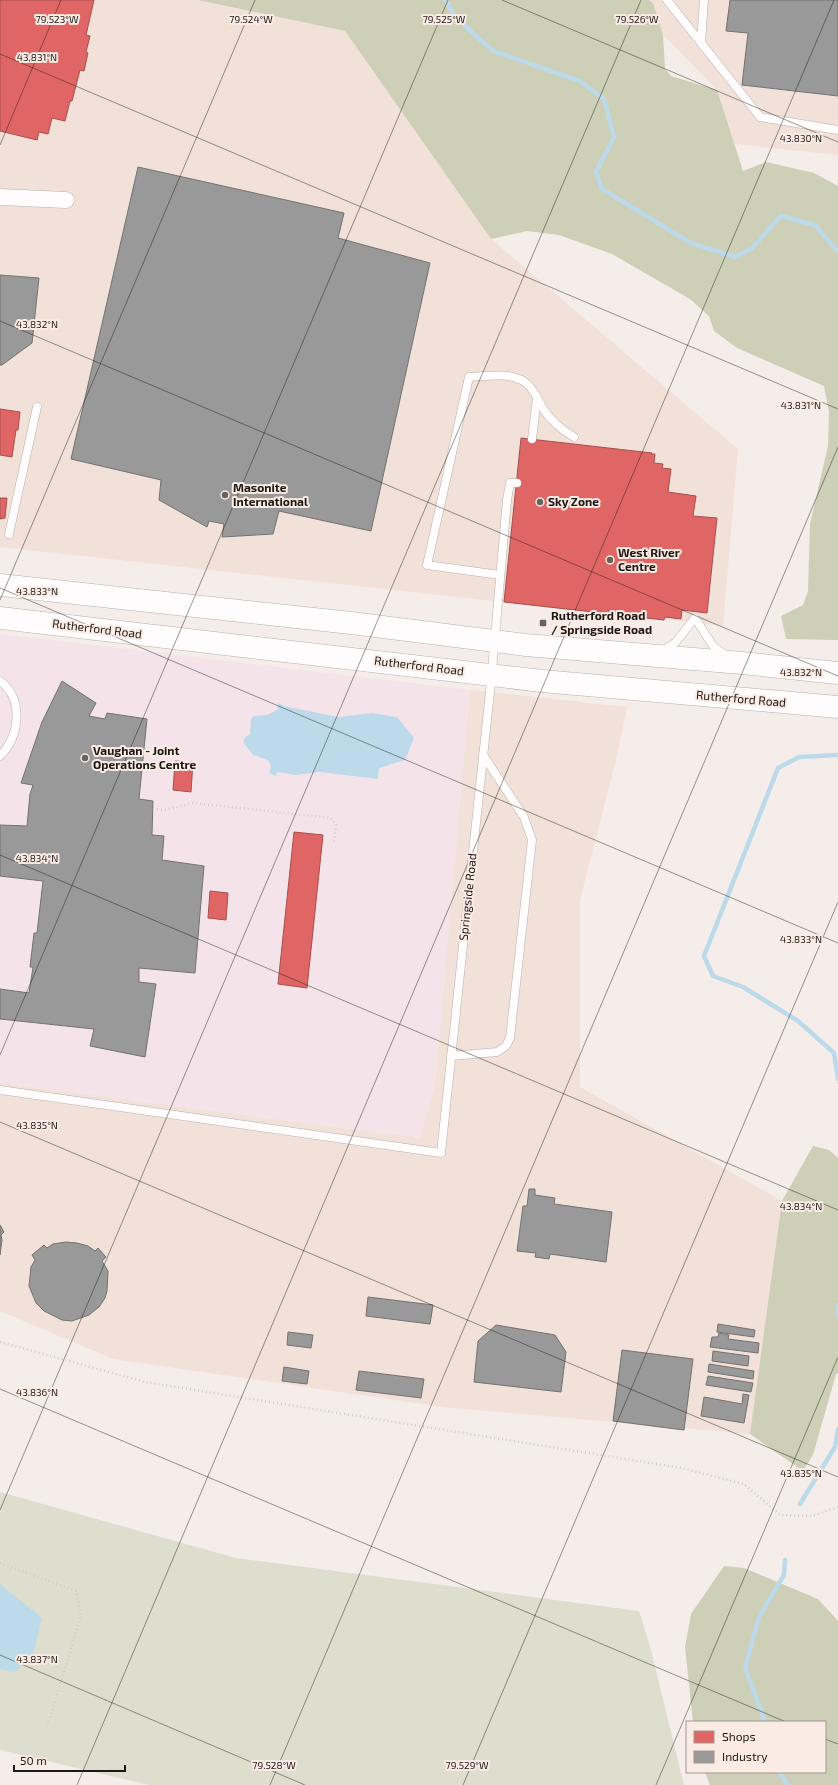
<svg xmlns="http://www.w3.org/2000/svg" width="838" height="1785" viewBox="0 0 838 1785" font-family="'Exo 2',sans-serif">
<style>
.commercial{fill:#f4e4ea}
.built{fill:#f1e1d9}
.green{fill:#dedece}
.forest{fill:#cdcfb6}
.water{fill:#bddaea}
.shops{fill:#e06666;stroke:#a64f4e}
.industry{fill:#999;stroke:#747271}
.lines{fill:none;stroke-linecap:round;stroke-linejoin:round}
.stream{stroke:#bddaea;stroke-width:4.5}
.service-casing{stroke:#b7b1ae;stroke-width:9}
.minor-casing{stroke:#b7b1ae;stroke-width:17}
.secondary-casing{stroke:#b7b1ae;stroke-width:23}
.path{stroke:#d0cccb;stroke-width:2.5;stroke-dasharray:1 3;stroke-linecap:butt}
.service{stroke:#fefcfc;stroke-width:8}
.minor{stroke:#fefcfc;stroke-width:16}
.secondary{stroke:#fefcfc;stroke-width:22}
.ticks{fill:none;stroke:#1d1815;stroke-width:1;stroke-opacity:0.45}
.poi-dot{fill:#69635f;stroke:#faebe4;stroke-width:1.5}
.labels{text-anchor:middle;stroke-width:4;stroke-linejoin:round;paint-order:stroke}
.poi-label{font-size:12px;font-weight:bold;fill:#1d1815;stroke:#faebe4;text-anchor:start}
.street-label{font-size:12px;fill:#1d1815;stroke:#faebe4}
.ticks-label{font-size:10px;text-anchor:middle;fill:#1d1815;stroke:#faebe4;stroke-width:4;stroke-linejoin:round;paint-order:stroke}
</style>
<rect width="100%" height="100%" fill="#f5ede9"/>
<path class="commercial" d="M 0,634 L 470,690 L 435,1085 L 420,1138 L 0,1083 Z"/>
<g class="built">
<path d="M 0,0 L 198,0 L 345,31 L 491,239 L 738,449 L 723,626 L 0,547 Z"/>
<path d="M 649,0 L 838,0 L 838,155 L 734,144 L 717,90 L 663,35 L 653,3 Z"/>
<path d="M 470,690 L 627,707 L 617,756 L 580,900 L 580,1087 L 782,1201 L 750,1434 L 443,1407 L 113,1359 L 0,1311 L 0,1083 L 420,1138 L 435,1085 Z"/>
</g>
<path class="green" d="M 0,1492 L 236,1558 L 639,1611 L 651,1650 L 684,1785 L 149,1785 L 0,1750 Z"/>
<g class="forest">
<path d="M 198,0 L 649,0 L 653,3 L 663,35 L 665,69 L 671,76 L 717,90 L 743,171 L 766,162 L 814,173 L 838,186 L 838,640 L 786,639 L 781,616 L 803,605 L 808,591 L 810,524 L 828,446 L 829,412 L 824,386 L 737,348 L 714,331 L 709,316 L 690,299 L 612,254 L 559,235 L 527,231 L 491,239 L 345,31 Z"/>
<path d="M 813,1146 L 829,1150 L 838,1158 L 838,1373 L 836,1374 L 813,1455 L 803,1471 L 750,1434 L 782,1201 Z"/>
<path d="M 724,1566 L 744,1568 L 818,1599 L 838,1621 L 838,1785 L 710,1785 L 705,1772 L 825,1772 L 825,1722 L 693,1722 L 685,1647 L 691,1614 Z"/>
</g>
<g class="water">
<path d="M 278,703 L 284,706 L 338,717 L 372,713 L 397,717 L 414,738 L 405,760 L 379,768 L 378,779 L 319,772 L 296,775 L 277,772 L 276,776 L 269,773 L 271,766 L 268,760 L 253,755 L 243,742 L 245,737 L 250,734 L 251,719 L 254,716 L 267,715 L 277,710 Z"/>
<path d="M 0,1584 L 42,1618 L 32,1658 L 14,1672 L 0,1669 Z"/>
</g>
<g class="shops">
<path d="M 0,0 L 94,0 L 86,35 L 90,36 L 86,52 L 88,53 L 84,71 L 80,70 L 72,101 L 70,101 L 65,121 L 52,118 L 48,134 L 39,132 L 37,140 L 0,131 Z"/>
<path d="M 0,409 L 20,412 L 18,430 L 16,430 L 12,457 L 0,455 Z"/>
<path d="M 521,438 L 652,453 L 651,454 L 655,454 L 654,463 L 663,464 L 662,468 L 671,469 L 668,492 L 696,496 L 693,516 L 717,518 L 707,613 L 682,610 L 681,619 L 665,617 L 664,620 L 504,602 Z"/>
<path d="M 0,498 L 7,498 L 5,518 L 0,519 Z"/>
<path d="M 175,761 L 193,762 L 191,792 L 173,790 Z"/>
<path d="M 294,832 L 323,835 L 307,988 L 278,984 Z"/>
<path d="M 210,891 L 228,893 L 226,920 L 208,918 Z"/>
</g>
<g class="industry">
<path d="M 730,0 L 838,0 L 838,96 L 742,85 L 748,33 L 726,31 Z"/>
<path d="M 138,167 L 344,213 L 338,238 L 430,263 L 371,531 L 279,511 L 273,534 L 222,537 L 224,524 L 209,521 L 207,527 L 159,500 L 161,480 L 71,459 Z"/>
<path d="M 0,275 L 39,278 L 32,343 L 2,365 L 0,365 Z"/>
<path d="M 62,681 L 96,703 L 89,716 L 105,719 L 107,713 L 147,719 L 139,799 L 153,801 L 152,835 L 164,836 L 162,860 L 204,866 L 195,973 L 139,968 L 139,982 L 156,984 L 145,1057 L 90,1046 L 94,1029 L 0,1019 L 0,989 L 29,993 L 33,967 L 30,967 L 34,933 L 37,933 L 43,881 L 0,876 L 0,825 L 27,826 L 30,794 L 33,785 L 21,783 L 42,722 Z"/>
<path d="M 529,1189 L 535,1189 L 535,1195 L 555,1198 L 554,1204 L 612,1212 L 606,1262 L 550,1254 L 549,1259 L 535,1257 L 536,1253 L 517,1251 L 523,1206 L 527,1206 Z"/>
<path d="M 0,1225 L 4,1232 L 1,1235 L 2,1240 L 0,1255 Z"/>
<path d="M 66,1242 L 77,1243 L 88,1246 L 95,1251 L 98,1248 L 106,1257 L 102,1261 L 108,1271 L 107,1291 L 105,1298 L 99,1307 L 89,1315 L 72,1321 L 62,1320 L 44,1311 L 36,1303 L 29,1286 L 31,1267 L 35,1260 L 32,1255 L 44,1245 L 47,1248 L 53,1244 Z"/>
<path d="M 368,1297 L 433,1305 L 430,1324 L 366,1316 Z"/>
<path d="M 718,1324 L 755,1330 L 754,1337 L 717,1332 Z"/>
<path d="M 496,1325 L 555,1335 L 566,1352 L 561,1392 L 474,1382 L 478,1341 Z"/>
<path d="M 288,1332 L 313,1335 L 311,1348 L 287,1345 Z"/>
<path d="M 719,1333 L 729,1335 L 728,1339 L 759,1343 L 758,1353 L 710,1347 L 712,1337 L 718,1337 Z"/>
<path d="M 622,1350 L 693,1359 L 684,1430 L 613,1421 Z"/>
<path d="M 713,1351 L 749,1356 L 748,1366 L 712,1361 Z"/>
<path d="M 709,1364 L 754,1371 L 753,1379 L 708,1372 Z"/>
<path d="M 284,1367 L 309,1371 L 307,1384 L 282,1381 Z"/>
<path d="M 359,1371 L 424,1379 L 421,1398 L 356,1390 Z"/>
<path d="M 708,1376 L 753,1383 L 751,1392 L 706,1385 Z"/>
<path d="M 743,1394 L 749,1395 L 744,1423 L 701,1416 L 704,1397 L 742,1404 Z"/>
</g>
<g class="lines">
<g class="stream">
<path d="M 446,0 L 454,16 L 493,51 L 580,81 L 604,99 L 614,137 L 596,172 L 602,189 L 691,243 L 735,257 L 752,248 L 781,216 L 815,225 L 838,252"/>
<path d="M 838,755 L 799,757 L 778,768 L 704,956 L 713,976 L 743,987 L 798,1021 L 834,1053 L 838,1079"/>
<path d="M 838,1305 L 838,1316"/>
<path d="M 800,1504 L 835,1447 L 838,1429"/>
<path d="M 763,1722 L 764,1718 L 745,1668 L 759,1617 L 784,1575 L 785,1560"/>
<path d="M 779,1772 L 788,1785"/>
</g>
<defs>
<g id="service">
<path d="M 667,0 L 760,117 L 838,130"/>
<path d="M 701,43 L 704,0"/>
<path d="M 532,439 L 537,398"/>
<path d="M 9,534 L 37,407"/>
<path d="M 500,575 L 427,565 L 469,377 C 486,376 510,372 525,382 C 534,388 538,401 544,410 C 552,422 562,430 574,437"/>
<path d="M 661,652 L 676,642 L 695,618 L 713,646 L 726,656"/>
<path d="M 0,681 C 24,699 20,736 0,756"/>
<path d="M 451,1056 L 497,1052 L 506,1046 L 510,1038 L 532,840 L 524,817 L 483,755"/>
<path d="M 0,1090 L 441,1153 L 491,682 L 507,500 L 510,483 L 517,483"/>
</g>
<path id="minor" d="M 0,197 L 66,200"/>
<g id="secondary">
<path d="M 0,585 L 351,623 L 526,645 L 742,663 L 838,673"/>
<path d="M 0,618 L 542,681 L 838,707"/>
</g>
</defs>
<use href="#service" class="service-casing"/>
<use href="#minor" class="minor-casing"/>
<use href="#secondary" class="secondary-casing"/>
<g class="path">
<path d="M 153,809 L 165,810 L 193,803 L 324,817 L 331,818 L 336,825 L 334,843"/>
<path d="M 0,1342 L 145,1382 L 682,1468 L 744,1484 L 780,1515 L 812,1516 L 838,1507"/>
<path d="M 0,1563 L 76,1591 L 81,1616 L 47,1727"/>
</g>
<use href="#service" class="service"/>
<use href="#minor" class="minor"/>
<use href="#secondary" class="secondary"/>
</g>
<path class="ticks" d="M 502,0 L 838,142M 0,54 L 838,409M 0,145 L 61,0M 0,321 L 838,676M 0,588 L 838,943M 0,600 L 255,0M 0,855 L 838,1210M 0,1055 L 448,0M 0,1122 L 838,1477M 0,1389 L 786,1722M 0,1510 L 641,0M 0,1655 L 305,1785M 825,1739 L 838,1744M 77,1785 L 834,0M 270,1785 L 838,447M 463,1785 L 838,902M 656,1785 L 838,1357"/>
<g class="poi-dot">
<circle cx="225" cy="495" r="4"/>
<circle cx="540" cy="502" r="4"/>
<circle cx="610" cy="560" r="4"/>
<rect x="539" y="619" width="8" height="8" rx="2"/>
<circle cx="85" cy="758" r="4"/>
</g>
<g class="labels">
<g class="poi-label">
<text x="233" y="492">Masonite<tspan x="233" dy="14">International</tspan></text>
<text x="548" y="506">Sky Zone</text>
<text x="618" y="557">West River<tspan x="618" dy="14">Centre</tspan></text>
<text x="551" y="620">Rutherford Road<tspan x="551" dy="14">/ Springside Road</tspan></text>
<text x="93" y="755">Vaughan - Joint<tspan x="93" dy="14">Operations Centre</tspan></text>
</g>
<g class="street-label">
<text transform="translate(97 629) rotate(7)" y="4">Rutherford Road</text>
<text transform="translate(419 666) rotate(7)" y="4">Rutherford Road</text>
<text transform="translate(741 699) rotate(5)" y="4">Rutherford Road</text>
<text transform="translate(468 897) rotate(-84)" y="4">Springside Road</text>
</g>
</g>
<g class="ticks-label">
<text x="57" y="23">79.523°W</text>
<text x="444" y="23">79.525°W</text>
<text x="637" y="23">79.526°W</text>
<text x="251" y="23">79.524°W</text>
<text x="37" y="61">43.831°N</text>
<text x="801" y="142">43.830°N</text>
<text x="37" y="328">43.832°N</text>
<text x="801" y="409">43.831°N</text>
<text x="37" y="595">43.833°N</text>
<text x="801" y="676">43.832°N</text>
<text x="37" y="862">43.834°N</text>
<text x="801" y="943">43.833°N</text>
<text x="37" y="1129">43.835°N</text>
<text x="801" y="1210">43.834°N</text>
<text x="37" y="1396">43.836°N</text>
<text x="801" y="1477">43.835°N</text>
<text x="37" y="1663">43.837°N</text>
<text x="274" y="1769">79.528°W</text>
<text x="467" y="1769">79.529°W</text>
</g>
<rect x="686" y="1721" width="140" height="52" fill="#faebe4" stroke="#a29791"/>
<rect x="694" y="1731" width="20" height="12" fill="#e06666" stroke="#a29791"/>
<text x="722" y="1741" font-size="12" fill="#1d1815">Shops</text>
<rect x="694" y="1751" width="20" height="12" fill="#999999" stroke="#a29791"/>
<text x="722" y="1761" font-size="12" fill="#1d1815">Industry</text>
<path d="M14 1765v6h111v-6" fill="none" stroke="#1d1815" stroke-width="2"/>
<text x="20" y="1765" font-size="12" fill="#1d1815" stroke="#faebe4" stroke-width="3" paint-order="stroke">50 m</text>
</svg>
